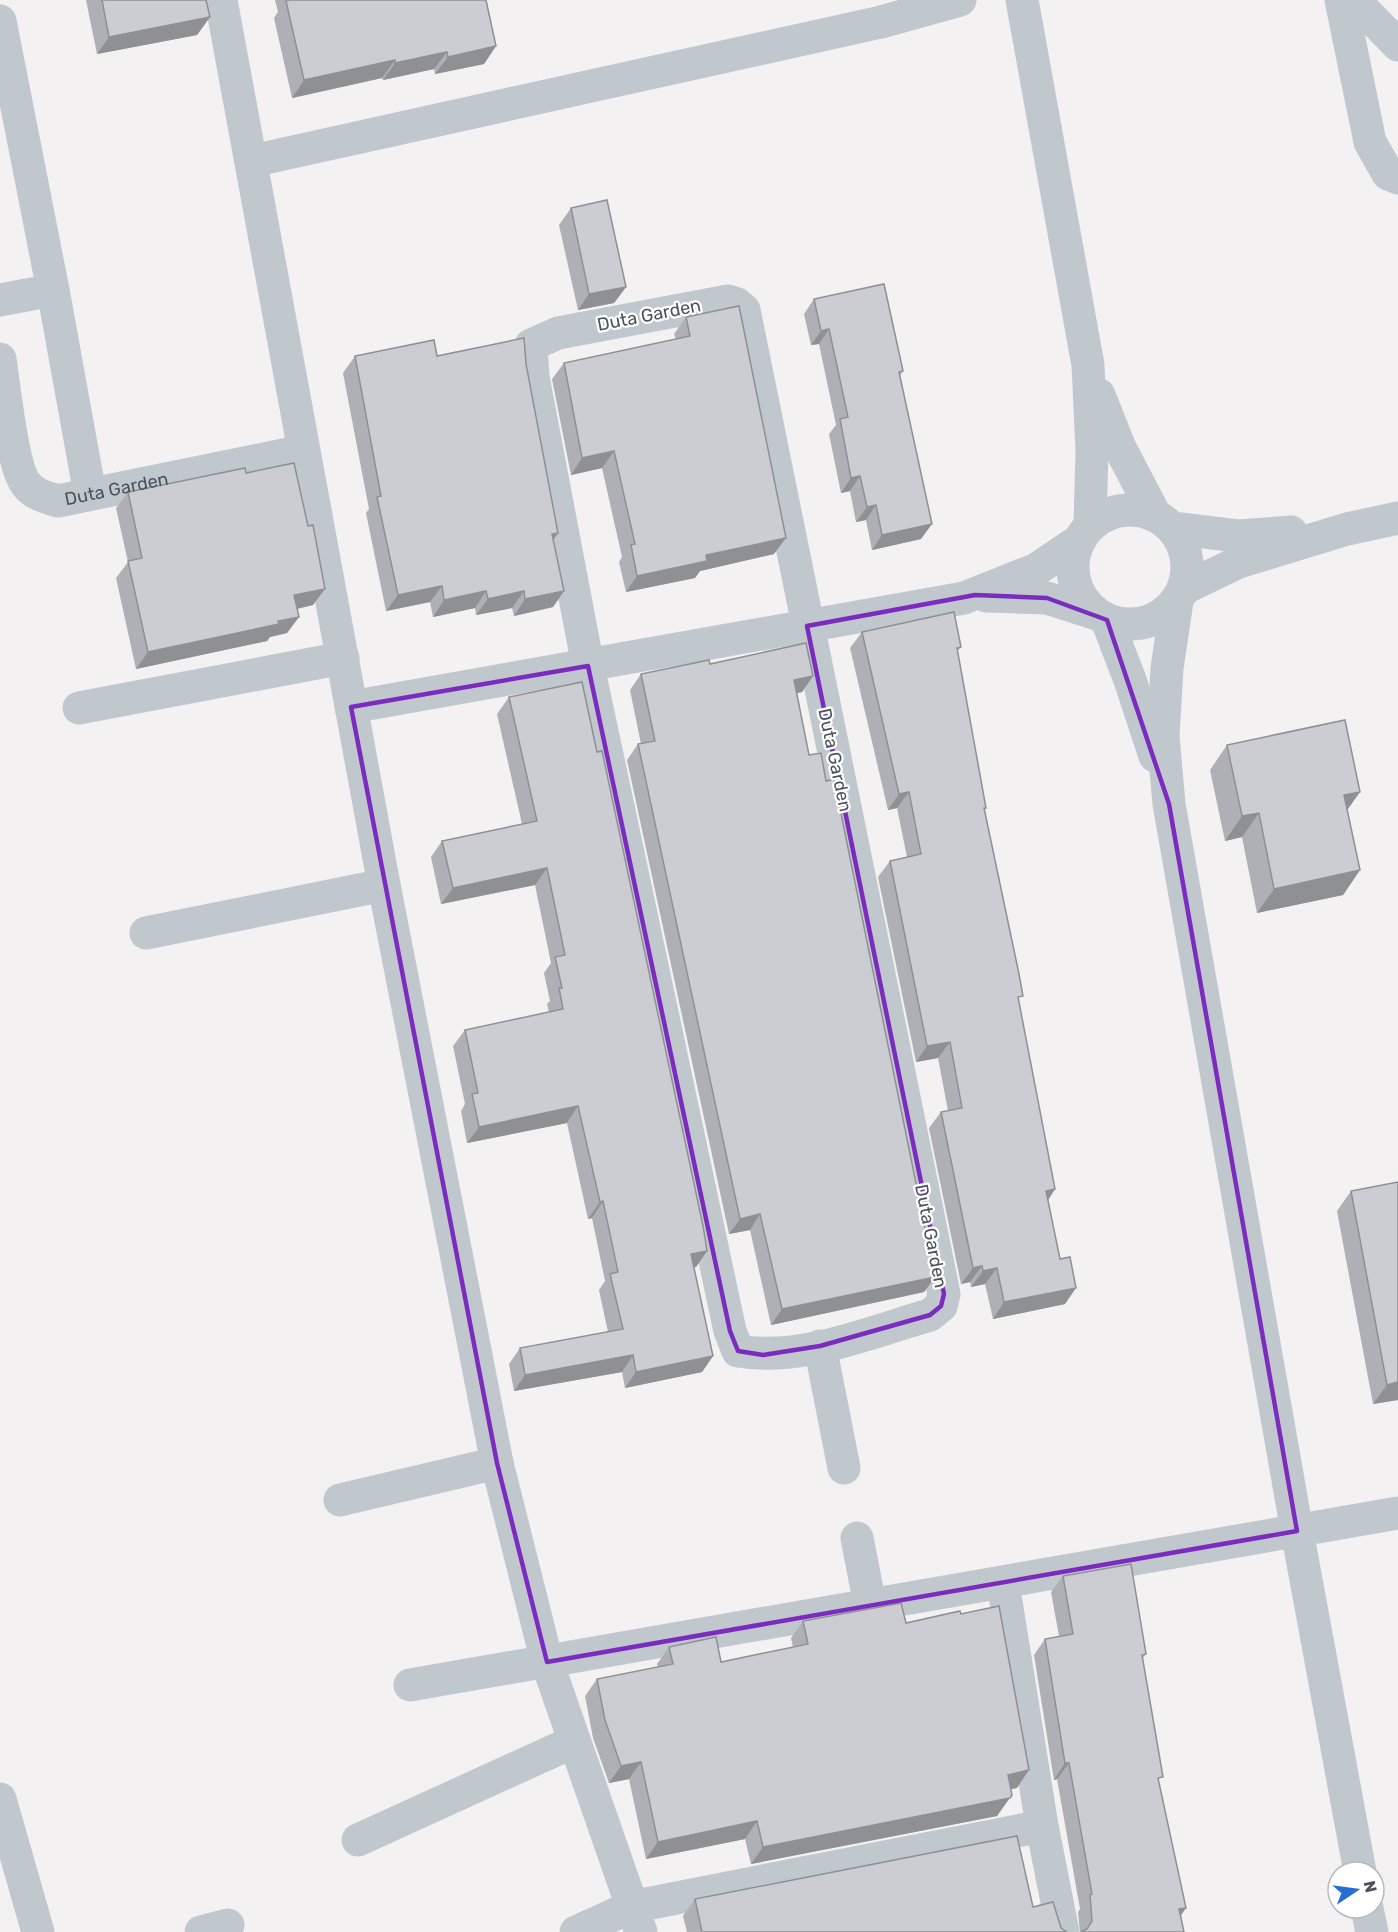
<svg xmlns="http://www.w3.org/2000/svg" width="1398" height="1932" viewBox="0 0 1398 1932" font-family="Rubik,sans-serif">
<style>
.lines{fill:none;stroke-linecap:round;stroke-linejoin:round}
.minor{stroke:#c0c8ce;stroke-width:33}
.wall{fill:#afb0b5}
.shaded-wall{fill:#8f9094}
.building{fill:#cccdd3;stroke:#8f9094;stroke-width:1.5}
.marked{fill:none;stroke:#7b2cbf;stroke-width:4.5;stroke-linejoin:round}
.labels{text-anchor:middle;stroke-width:4.5;stroke-linejoin:round;paint-order:stroke}
.street-label{font-size:18px;fill:#4a535d;stroke:#fff}
</style>
<rect width="100%" height="100%" fill="#f3f1f1"/>
<g class="lines">
<g class="minor">
<path d="M 221,0 L 384,885 L 497,1463 L 547,1662 L 641,1932"/>
<path d="M 1022,0 L 1088,365 L 1092,450 L 1090,526"/>
<path d="M 1341,0 L 1370,142 L 1388,174 L 1398,178"/>
<path d="M 1354,0 L 1398,45"/>
<path d="M 0,21 L 53,290 L 90,494"/>
<path d="M 252,161 L 881,22 L 960,0"/>
<path d="M 0,300 L 53,290"/>
<path d="M 728,301 L 737,304 L 744,310 L 944,1294 L 941,1306 L 930,1315 C 870,1332 801,1362 738,1351 L 730,1331 L 588,666 L 533,377 L 531,345 L 558,333 Z"/>
<path id="s1" d="M 0,359 C 4,384 12,467 26,484 C 34,495 46,497 58,501 L 303,451"/>
<path d="M 1099,395 L 1120,448 L 1155,515"/>
<circle cx="1130" cy="567" r="57"/>
<path d="M 1172,528 L 1238,536 L 1291,532"/>
<path d="M 1183,589 L 1239,562 L 1347,529 L 1398,518"/>
<path d="M 986,596 L 1047,598 L 1094,613"/>
<path d="M 1177,601 L 1167,668 L 1163,736 L 1169,804 L 1297,1531 L 1360,1872"/>
<path d="M 1107,620 L 1130,680 L 1155,756"/>
<path d="M 351,707 L 964,598 L 1037,569 L 1080,540"/>
<path d="M 79,708 L 343,658"/>
<path d="M 146,933 L 384,885"/>
<path d="M 820,1346 L 844,1468"/>
<path d="M 340,1500 L 497,1463"/>
<path d="M 857,1538 L 870,1605"/>
<path d="M 1003,1583 L 1042,1826 L 1063,1932"/>
<path d="M 410,1685 L 1398,1513"/>
<path d="M 0,1799 L 38,1932"/>
<path d="M 358,1840 L 573,1742"/>
<path d="M 1367,1908 L 1372,1932"/>
<path d="M 201,1932 L 228,1925"/>
<path d="M 576,1932 L 631,1907 L 1042,1826"/>
</g>
</g>
<g class="wall">
<path d="M 86,0 L 206,0 L 210,17 L 197,35 L 97,54 Z"/>
<path d="M 275,0 L 486,0 L 496,46 L 484,64 L 435,74 L 434,69 L 383,80 L 382,78 L 292,98 L 274,18 L 278,12 Z"/>
<path d="M 571,208 L 626,287 L 614,303 L 578,310 L 559,225 Z"/>
<path d="M 814,299 L 903,371 L 900,376 L 921,539 L 872,550 L 866,520 L 856,522 L 850,491 L 841,493 L 829,434 L 836,425 L 819,344 L 811,345 L 804,314 Z"/>
<path d="M 686,317 L 774,554 L 700,571 L 695,578 L 626,592 L 619,562 L 622,557 L 602,468 L 571,475 L 552,379 L 564,363 L 676,339 L 674,334 Z"/>
<path d="M 355,356 L 437,356 L 526,364 L 558,533 L 553,540 L 564,591 L 553,607 L 514,616 L 512,608 L 476,615 L 475,608 L 433,617 L 430,602 L 386,611 L 366,513 L 369,509 L 343,373 Z"/>
<path d="M 246,473 L 313,605 L 297,609 L 299,617 L 287,633 L 270,637 L 267,641 L 136,669 L 116,578 L 128,562 L 116,508 L 128,492 Z"/>
<path d="M 862,632 L 961,647 L 957,652 L 986,808 L 984,811 L 1019,1003 L 1055,1189 L 1048,1200 L 1065,1304 L 993,1319 L 985,1284 L 971,1287 L 970,1282 L 961,1284 L 929,1128 L 941,1112 L 948,1111 L 938,1058 L 916,1062 L 878,877 L 890,861 L 907,857 L 897,808 L 888,810 L 850,648 Z"/>
<path d="M 710,664 L 813,676 L 802,692 L 797,693 L 809,755 L 935,1277 L 924,1292 L 771,1325 L 750,1230 L 729,1234 L 627,760 L 638,744 L 641,744 L 630,690 L 641,674 Z"/>
<path d="M 509,697 L 597,752 L 707,1251 L 696,1267 L 694,1267 L 713,1356 L 702,1372 L 625,1388 L 622,1372 L 514,1391 L 509,1364 L 520,1348 L 608,1332 L 599,1290 L 605,1281 L 592,1218 L 588,1219 L 567,1123 L 467,1143 L 461,1111 L 465,1104 L 453,1046 L 465,1030 L 549,1012 L 547,1004 L 550,1001 L 544,973 L 551,963 L 535,885 L 441,904 L 431,857 L 442,841 L 522,824 L 497,714 Z"/>
<path d="M 1227,745 L 1347,809 L 1360,870 L 1343,895 L 1257,913 L 1242,837 L 1225,841 L 1210,770 Z"/>
<path d="M 1398,1182 L 1398,1400 L 1373,1404 L 1337,1211 L 1351,1191 Z"/>
<path d="M 1063,1576 L 1146,1654 L 1142,1659 L 1159,1782 L 1184,1932 L 1080,1932 L 1078,1912 L 1080,1909 L 1057,1779 L 1054,1780 L 1034,1655 L 1045,1639 L 1059,1636 L 1051,1592 Z"/>
<path d="M 803,1621 L 906,1623 L 1017,1788 L 1011,1789 L 997,1816 L 751,1864 L 745,1839 L 646,1859 L 629,1779 L 609,1783 L 593,1738 L 585,1696 L 597,1679 L 658,1667 L 657,1664 L 669,1647 L 721,1662 L 793,1647 L 791,1638 Z"/>
<path d="M 695,1899 L 1033,1907 L 1067,1932 L 687,1932 L 683,1916 Z"/>
</g>
<g class="shaded-wall">
<path d="M 210,17 L 197,35 L 97,54 L 109,37 Z"/>
<path d="M 496,46 L 484,64 L 435,74 L 448,57 Z"/>
<path d="M 447,52 L 434,69 L 383,80 L 395,63 Z"/>
<path d="M 395,60 L 382,78 L 292,98 L 304,80 Z"/>
<path d="M 626,287 L 614,303 L 578,310 L 589,294 Z"/>
<path d="M 829,329 L 819,344 L 811,345 L 821,331 Z"/>
<path d="M 614,451 L 602,468 L 571,475 L 582,458 Z"/>
<path d="M 860,476 L 850,491 L 841,493 L 851,478 Z"/>
<path d="M 876,505 L 866,520 L 856,522 L 867,507 Z"/>
<path d="M 932,524 L 921,539 L 872,550 L 882,535 Z"/>
<path d="M 558,533 L 547,549 L 552,534 Z"/>
<path d="M 786,538 L 774,554 L 700,571 L 695,578 L 626,592 L 637,576 L 706,555 Z"/>
<path d="M 442,586 L 430,602 L 386,611 L 398,595 Z"/>
<path d="M 325,589 L 313,605 L 283,612 L 294,595 Z"/>
<path d="M 486,591 L 475,608 L 433,617 L 444,600 Z"/>
<path d="M 524,591 L 512,608 L 476,615 L 488,599 Z"/>
<path d="M 564,591 L 553,607 L 514,616 L 525,599 Z"/>
<path d="M 299,617 L 287,633 L 270,637 L 267,641 L 136,669 L 148,652 Z"/>
<path d="M 813,676 L 802,692 L 783,696 L 794,680 Z"/>
<path d="M 909,792 L 897,808 L 888,810 L 899,794 Z"/>
<path d="M 1360,792 L 1343,816 L 1344,795 Z"/>
<path d="M 1259,813 L 1242,837 L 1225,841 L 1242,816 Z"/>
<path d="M 547,868 L 535,885 L 441,904 L 453,888 Z"/>
<path d="M 1360,870 L 1343,895 L 1257,913 L 1274,889 Z"/>
<path d="M 950,1042 L 938,1058 L 916,1062 L 927,1046 Z"/>
<path d="M 578,1106 L 567,1123 L 467,1143 L 479,1127 Z"/>
<path d="M 1055,1189 L 1044,1206 L 1046,1191 Z"/>
<path d="M 603,1201 L 592,1218 L 588,1219 L 600,1202 Z"/>
<path d="M 760,1214 L 750,1230 L 729,1234 L 740,1219 Z"/>
<path d="M 707,1251 L 696,1267 L 679,1270 L 691,1254 Z"/>
<path d="M 982,1266 L 970,1282 L 961,1284 L 973,1268 Z"/>
<path d="M 997,1268 L 985,1284 L 971,1287 L 983,1271 Z"/>
<path d="M 935,1277 L 924,1292 L 771,1325 L 782,1309 Z"/>
<path d="M 1076,1288 L 1065,1304 L 993,1319 L 1004,1302 Z"/>
<path d="M 633,1355 L 622,1372 L 514,1391 L 525,1375 Z"/>
<path d="M 713,1356 L 702,1372 L 625,1388 L 636,1372 Z"/>
<path d="M 1398,1382 L 1398,1400 L 1373,1404 L 1387,1385 Z"/>
<path d="M 641,1762 L 629,1779 L 609,1783 L 621,1766 Z"/>
<path d="M 1065,1763 L 1069,1763 L 1057,1779 L 1054,1780 Z"/>
<path d="M 1029,1770 L 1017,1788 L 996,1792 L 1008,1775 Z"/>
<path d="M 1012,1795 L 997,1816 L 751,1864 L 763,1847 Z"/>
<path d="M 757,1821 L 745,1839 L 646,1859 L 658,1842 Z"/>
<path d="M 1186,1908 L 1175,1924 L 1179,1909 Z"/>
</g>
<g class="building">
<path d="M 102,0 L 206,0 L 210,17 L 109,37 Z"/>
<path d="M 289,0 L 486,0 L 496,46 L 448,57 L 447,52 L 395,63 L 395,60 L 304,80 L 286,1 Z"/>
<path d="M 607,200 L 626,287 L 589,294 L 571,208 Z"/>
<path d="M 884,284 L 903,371 L 899,372 L 932,524 L 882,535 L 876,505 L 867,507 L 860,476 L 851,478 L 840,419 L 848,417 L 829,329 L 821,331 L 814,299 Z"/>
<path d="M 739,306 L 786,538 L 706,555 L 707,561 L 637,576 L 631,545 L 635,544 L 614,451 L 582,458 L 564,363 L 690,336 L 686,317 Z"/>
<path d="M 524,338 L 526,364 L 558,533 L 552,534 L 564,591 L 525,599 L 524,591 L 488,599 L 486,591 L 444,600 L 442,586 L 398,595 L 377,497 L 381,496 L 355,356 L 434,340 L 437,356 Z"/>
<path d="M 294,463 L 308,526 L 313,525 L 325,589 L 294,595 L 299,617 L 278,621 L 279,624 L 148,652 L 128,561 L 142,558 L 128,492 L 245,468 L 246,473 Z"/>
<path d="M 954,612 L 961,647 L 957,648 L 986,808 L 984,808 L 1019,974 L 1023,996 L 1018,997 L 1055,1189 L 1046,1191 L 1060,1259 L 1070,1257 L 1076,1288 L 1004,1302 L 997,1268 L 983,1271 L 982,1266 L 973,1268 L 941,1112 L 962,1108 L 950,1042 L 927,1046 L 890,861 L 921,854 L 909,792 L 899,794 L 862,632 Z"/>
<path d="M 806,643 L 813,676 L 794,680 L 809,755 L 821,753 L 826,781 L 834,779 L 935,1277 L 782,1309 L 760,1214 L 740,1219 L 638,744 L 655,741 L 641,674 L 709,660 L 710,664 Z"/>
<path d="M 582,682 L 597,752 L 602,751 L 703,1226 L 707,1251 L 691,1254 L 713,1356 L 636,1372 L 633,1355 L 525,1375 L 520,1348 L 623,1329 L 610,1274 L 618,1272 L 603,1201 L 600,1202 L 578,1106 L 479,1127 L 472,1094 L 478,1093 L 465,1030 L 563,1009 L 559,988 L 562,988 L 555,957 L 565,955 L 547,868 L 453,888 L 442,841 L 537,821 L 509,697 Z"/>
<path d="M 1345,720 L 1360,792 L 1344,795 L 1360,870 L 1274,889 L 1259,813 L 1242,816 L 1227,745 Z"/>
<path d="M 1398,1182 L 1398,1382 L 1387,1385 L 1351,1191 Z"/>
<path d="M 1131,1564 L 1146,1654 L 1142,1655 L 1163,1777 L 1158,1778 L 1186,1908 L 1179,1909 L 1184,1932 L 1081,1932 L 1087,1929 L 1092,1921 L 1090,1895 L 1092,1894 L 1069,1763 L 1065,1763 L 1045,1639 L 1073,1634 L 1063,1576 Z"/>
<path d="M 901,1603 L 906,1623 L 960,1611 L 961,1614 L 999,1606 L 1029,1770 L 1008,1775 L 1012,1795 L 1010,1798 L 763,1847 L 757,1821 L 658,1842 L 641,1762 L 621,1766 L 605,1720 L 597,1679 L 673,1664 L 669,1647 L 716,1637 L 721,1662 L 808,1644 L 803,1621 Z"/>
<path d="M 1017,1836 L 1033,1907 L 1053,1902 L 1061,1928 L 1067,1932 L 702,1932 L 695,1899 Z"/>
</g>
<path class="marked" d="M 975,595 L 1047,598 L 1107,620 L 1169,804 L 1297,1531 L 547,1662 L 497,1463 L 351,707 L 588,666 L 730,1331 L 738,1351 L 763,1355 L 820,1346 L 930,1315 L 941,1306 L 944,1294 L 807,626 Z"/>
<g class="labels">
<g class="street-label">
<text transform="translate(649 315) rotate(-11)" y="6">Duta Garden</text>
<text dy="6" stroke="none"><textPath href="#s1" startOffset="225">Duta Garden</textPath></text>
<text transform="translate(835 760) rotate(78)" y="6">Duta Garden</text>
<text transform="translate(931 1236) rotate(79)" y="6">Duta Garden</text>
</g>
</g>
<g transform="translate(1356 1890) rotate(77)"><circle r="28" fill="#ffffff" stroke="#b7babe" stroke-width="1.5"/>
<path d="M0-4.5L10 22L0 15L-10 22Z" fill="#286cd6"/>
<text y="-9" font-size="16" font-weight="bold" text-anchor="middle" fill="#4a535d">N</text>
</g>
</svg>
